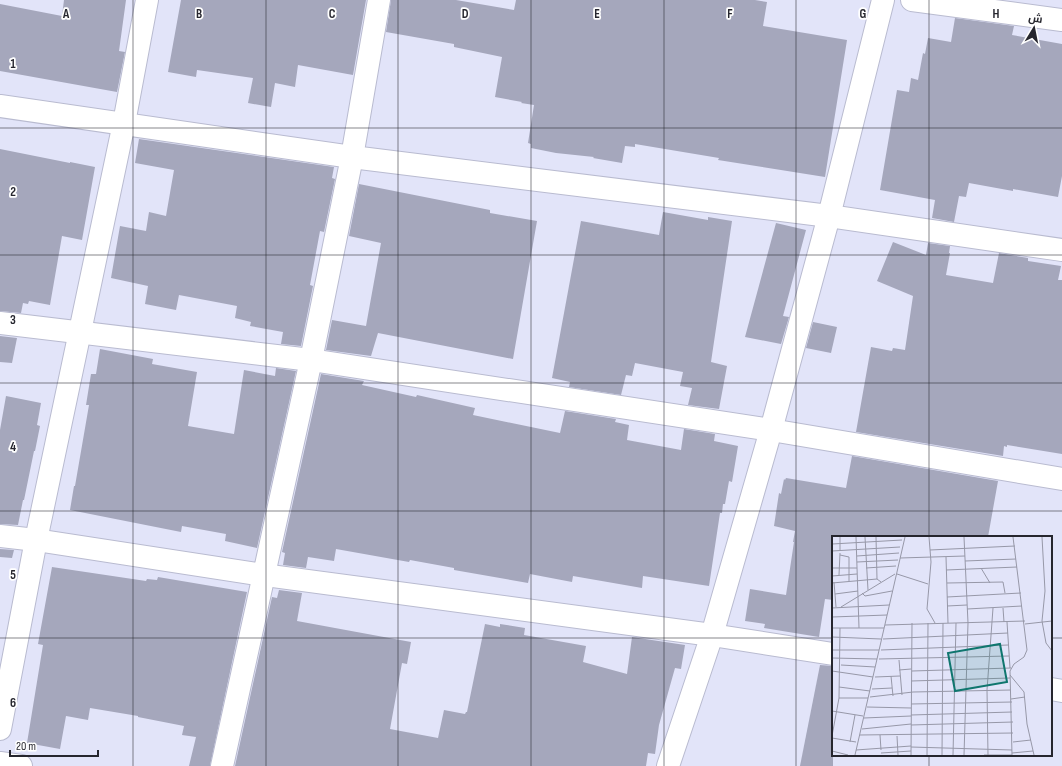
<svg xmlns="http://www.w3.org/2000/svg" width="1062" height="766" viewBox="0 0 1062 766" font-family="'Sofia Sans Condensed',Cairo,sans-serif">
<style>
.building{fill:#a5a7bc}
.lines{fill:none;stroke-linecap:round;stroke-linejoin:round}
.minor-casing{stroke:#b9bbd0;stroke-width:24}
.minor{stroke:#fff;stroke-width:22}
.grid{fill:none;stroke:#26262e;stroke-width:1;stroke-opacity:0.55}
.inset-road{fill:none;stroke:#9798a8;stroke-width:1}
.view{fill:#0f766e;fill-opacity:0.15;stroke:#0f766e;stroke-width:2}
.inset-edge{fill:none;stroke:#26262e;stroke-width:2}
.grid-label{font-size:13px;text-anchor:middle;font-weight:bold;fill:#26262e;stroke:#fff;stroke-width:3.5;stroke-linejoin:round;paint-order:stroke}
</style>
<rect width="100%" height="100%" fill="#e2e4f9"/>
<g class="building">
<path d="M 64,0 L 126,0 L 119,51 L 125,52 L 117,92 L 0,71 L 0,4 L 62,16 Z"/>
<path d="M 181,0 L 366,0 L 353,75 L 298,65 L 295,87 L 275,83 L 271,107 L 248,103 L 253,78 L 197,70 L 196,77 L 168,72 Z"/>
<path d="M 391,0 L 456,0 L 514,10 L 516,0 L 755,0 L 767,2 L 763,26 L 847,40 L 825,177 L 718,160 L 719,158 L 635,144 L 635,147 L 625,146 L 622,163 L 593,158 L 594,157 L 556,153 L 531,148 L 531,144 L 528,143 L 534,105 L 521,103 L 522,102 L 495,97 L 502,57 L 454,47 L 454,44 L 386,32 Z"/>
<path d="M 955,18 L 1014,26 L 1012,35 L 1062,44 L 1062,176 L 1058,197 L 1013,189 L 1013,191 L 969,183 L 966,197 L 959,196 L 954,222 L 932,218 L 935,200 L 880,190 L 897,90 L 909,92 L 911,78 L 918,80 L 923,53 L 925,54 L 928,38 L 951,42 Z"/>
<path d="M 139,139 L 334,167 L 332,178 L 335,179 L 324,232 L 320,231 L 310,285 L 313,286 L 301,346 L 281,344 L 283,332 L 250,326 L 251,322 L 235,318 L 237,306 L 179,295 L 176,310 L 145,304 L 148,286 L 111,278 L 120,226 L 146,231 L 149,212 L 166,216 L 174,170 L 135,163 Z"/>
<path d="M 0,149 L 70,163 L 70,162 L 95,167 L 82,240 L 62,236 L 50,305 L 29,301 L 28,304 L 23,303 L 21,313 L 0,311 Z"/>
<path d="M 359,184 L 490,210 L 490,213 L 537,221 L 513,359 L 378,333 L 371,356 L 326,350 L 332,320 L 366,326 L 381,243 L 349,236 Z"/>
<path d="M 663,212 L 708,220 L 708,217 L 732,221 L 711,362 L 727,366 L 719,409 L 688,405 L 692,388 L 680,386 L 683,372 L 635,363 L 632,376 L 626,375 L 621,395 L 569,387 L 570,382 L 552,378 L 581,221 L 659,235 Z"/>
<path d="M 776,223 L 806,230 L 783,316 L 789,317 L 781,344 L 745,337 Z"/>
<path d="M 893,242 L 926,255 L 928,243 L 950,246 L 949,253 L 950,253 L 946,275 L 993,283 L 999,253 L 1028,258 L 1028,261 L 1061,266 L 1058,280 L 1062,280 L 1062,454 L 1007,445 L 1007,447 L 1004,446 L 1003,456 L 856,432 L 871,347 L 892,351 L 893,348 L 905,350 L 913,296 L 877,281 Z"/>
<path d="M 813,322 L 837,327 L 831,353 L 806,348 Z"/>
<path d="M 0,336 L 17,338 L 12,363 L 0,362 Z"/>
<path d="M 100,349 L 153,359 L 152,364 L 197,372 L 188,426 L 234,434 L 244,370 L 275,376 L 276,368 L 296,371 L 257,548 L 225,541 L 226,534 L 182,526 L 181,532 L 70,510 L 74,486 L 75,486 L 89,405 L 86,405 L 91,374 L 96,374 Z"/>
<path d="M 321,374 L 364,381 L 362,385 L 416,397 L 417,395 L 475,408 L 473,415 L 560,433 L 565,411 L 616,419 L 615,422 L 629,425 L 627,440 L 681,450 L 684,429 L 715,434 L 714,441 L 738,446 L 732,482 L 729,481 L 725,504 L 723,504 L 722,513 L 720,513 L 709,586 L 643,576 L 642,588 L 573,576 L 572,582 L 530,574 L 528,583 L 454,570 L 454,568 L 410,560 L 409,562 L 336,549 L 334,561 L 308,557 L 306,568 L 283,565 L 285,553 L 282,552 Z"/>
<path d="M 6,396 L 41,403 L 37,425 L 40,426 L 35,451 L 34,451 L 24,500 L 23,500 L 18,525 L 0,524 L 0,430 Z"/>
<path d="M 852,456 L 998,481 L 988,537 L 833,537 L 833,600 L 825,599 L 819,637 L 764,628 L 765,624 L 745,621 L 750,589 L 786,595 L 794,542 L 793,542 L 795,531 L 774,526 L 779,493 L 781,494 L 784,479 L 785,480 L 786,478 L 846,488 Z"/>
<path d="M 0,549 L 14,550 L 12,558 L 0,557 Z"/>
<path d="M 52,567 L 146,581 L 147,579 L 157,580 L 158,577 L 247,592 L 210,766 L 189,766 L 196,737 L 182,735 L 184,726 L 138,717 L 138,716 L 90,708 L 88,720 L 66,716 L 60,749 L 27,743 L 43,645 L 38,644 Z"/>
<path d="M 279,590 L 302,593 L 297,621 L 411,642 L 407,664 L 402,663 L 390,729 L 438,738 L 444,710 L 465,714 L 466,712 L 467,712 L 485,624 L 500,627 L 500,624 L 525,628 L 524,635 L 586,646 L 583,662 L 627,674 L 632,637 L 685,645 L 681,669 L 675,668 L 659,725 L 655,754 L 648,753 L 646,766 L 235,766 L 272,597 L 277,598 Z"/>
<path d="M 820,665 L 833,666 L 833,766 L 800,766 Z"/>
</g>
<g class="lines">
<defs>
<g id="minor">
<path d="M 912,0 L 1062,20"/>
<path d="M 0,106 L 352,157 L 829,216 L 1062,250"/>
<path d="M 0,323 L 311,360 L 771,430 L 1062,479"/>
<path d="M 0,536 L 36,540 L 264,575 L 712,635 L 833,654"/>
<path d="M 1051,689 L 1062,691"/>
<path d="M 0,729 L 36,540 L 124,123 L 147,0"/>
<path d="M 0,763 L 21,766"/>
<path d="M 222,766 L 311,360 L 352,157 L 379,0"/>
<path d="M 668,766 L 712,635 L 771,430 L 829,216 L 883,0"/>
</g>
</defs>
<use href="#minor" class="minor-casing"/>
<use href="#minor" class="minor"/>
</g>
<path class="grid" d="M 133,0 L 133,766M 266,0 L 266,766M 398,0 L 398,766M 531,0 L 531,766M 664,0 L 664,766M 796,0 L 796,766M 929,0 L 929,537M 0,128 L 1062,128M 0,255 L 1062,255M 0,383 L 1062,383M 0,511 L 1062,511M 0,638 L 833,638M 1051,638 L 1062,638M 929,755 L 929,766"/>
<g transform="translate(832 536)">
<rect width="220" height="220" fill="#e2e4f9"/>
<path class="inset-road" d="M 24,1 L 27,92M 33,1 L 36,54M 44,1 L 45,43 L 49,46M 97,1 L 99,26 L 95,73 L 103,87M 210,1 L 213,55 L 210,85 L 214,107 L 220,115M 0,8 L 70,4M 8,14 L 8,1M 98,14 L 183,10M 0,15 L 68,11M 8,19 L 17,21 L 17,45M 25,20 L 67,17M 114,21 L 116,87M 68,22 L 133,20M 133,25 L 184,23M 25,26 L 66,24M 0,32 L 25,32M 34,32 L 64,30M 149,32 L 158,47M 114,34 L 185,31M 65,38 L 96,48M 7,39 L 8,17M 0,40 L 25,38M 2,46 L 4,71M 0,47 L 45,43M 115,47 L 171,46 L 173,57M 30,57 L 33,60 L 60,55M 3,58 L 26,55M 115,61 L 189,57M 115,70 L 135,69M 9,71 L 63,38M 0,72 L 57,69M 171,72 L 172,86M 135,73 L 190,70M 0,81 L 55,79M 175,86 L 178,132M 193,88 L 220,85M 53,89 L 193,85M 0,92 L 52,92M 0,101 L 49,103M 51,103 L 176,97M 0,114 L 47,114M 49,114 L 176,109M 0,122 L 45,123M 47,123 L 177,120M 67,124 L 70,159M 9,129 L 43,131M 67,134 L 79,133M 0,135 L 41,141M 80,135 L 179,132M 178,139 L 192,156 L 195,188 L 202,219M 59,140 L 61,160M 43,141 L 68,140M 79,145 L 178,142M 7,151 L 38,155M 40,153 L 60,152M 38,161 L 81,156 L 179,154M 7,162 L 36,162M 179,163 L 193,161M 79,168 L 180,166M 35,171 L 79,172M 0,175 L 31,180M 79,179 L 180,176M 32,182 L 79,180M 79,189 L 181,186M 30,193 L 79,188M 28,199 L 181,197M 48,199 L 49,214M 0,200 L 7,162 L 8,92M 65,200 L 66,219M 0,202 L 24,206M 18,206 L 23,179M 181,206 L 199,204M 79,211 L 180,214M 24,214 L 79,210M 0,215 L 16,219M 49,217 L 79,215M 180,217 L 201,215M 23,219 L 73,1M 79,219 L 80,87M 95,219 L 96,87M 110,219 L 111,87M 121,219 L 124,87M 132,219 L 136,87 L 132,1M 152,219 L 180,219M 156,219 L 155,154 L 161,72M 180,219 L 178,135 L 182,128 L 192,121 L 195,114 L 181,1"/>
<path class="view" d="M 168,108 L 175,146 L 123,155 L 116,117 Z"/>
<rect width="220" height="220" class="inset-edge"/>
</g>
<g class="grid-label">
<text x="66" y="18">A</text>
<text x="199" y="18">B</text>
<text x="332" y="18">C</text>
<text x="465" y="18">D</text>
<text x="597" y="18">E</text>
<text x="730" y="18">F</text>
<text x="863" y="18">G</text>
<text x="996" y="18">H</text>
<text x="13" y="68">1</text>
<text x="13" y="196">2</text>
<text x="13" y="324">3</text>
<text x="13" y="451">4</text>
<text x="13" y="579">5</text>
<text x="13" y="707">6</text>
</g>
<g transform="translate(1034 28) rotate(10)" stroke="#ffffff" stroke-width="3" paint-order="stroke">
<path d="M0-3L7 15L0 10L-7 15Z" fill="#26262e"/>
<text y="-6" font-size="11" font-weight="bold" text-anchor="middle" fill="#26262e">ش</text>
</g>
<path d="M10 750v6h88v-6" fill="none" stroke="#26262e" stroke-width="2"/>
<text x="16" y="750" font-size="12" fill="#26262e" stroke="#ffffff" stroke-width="3" paint-order="stroke">20 m</text>
</svg>
